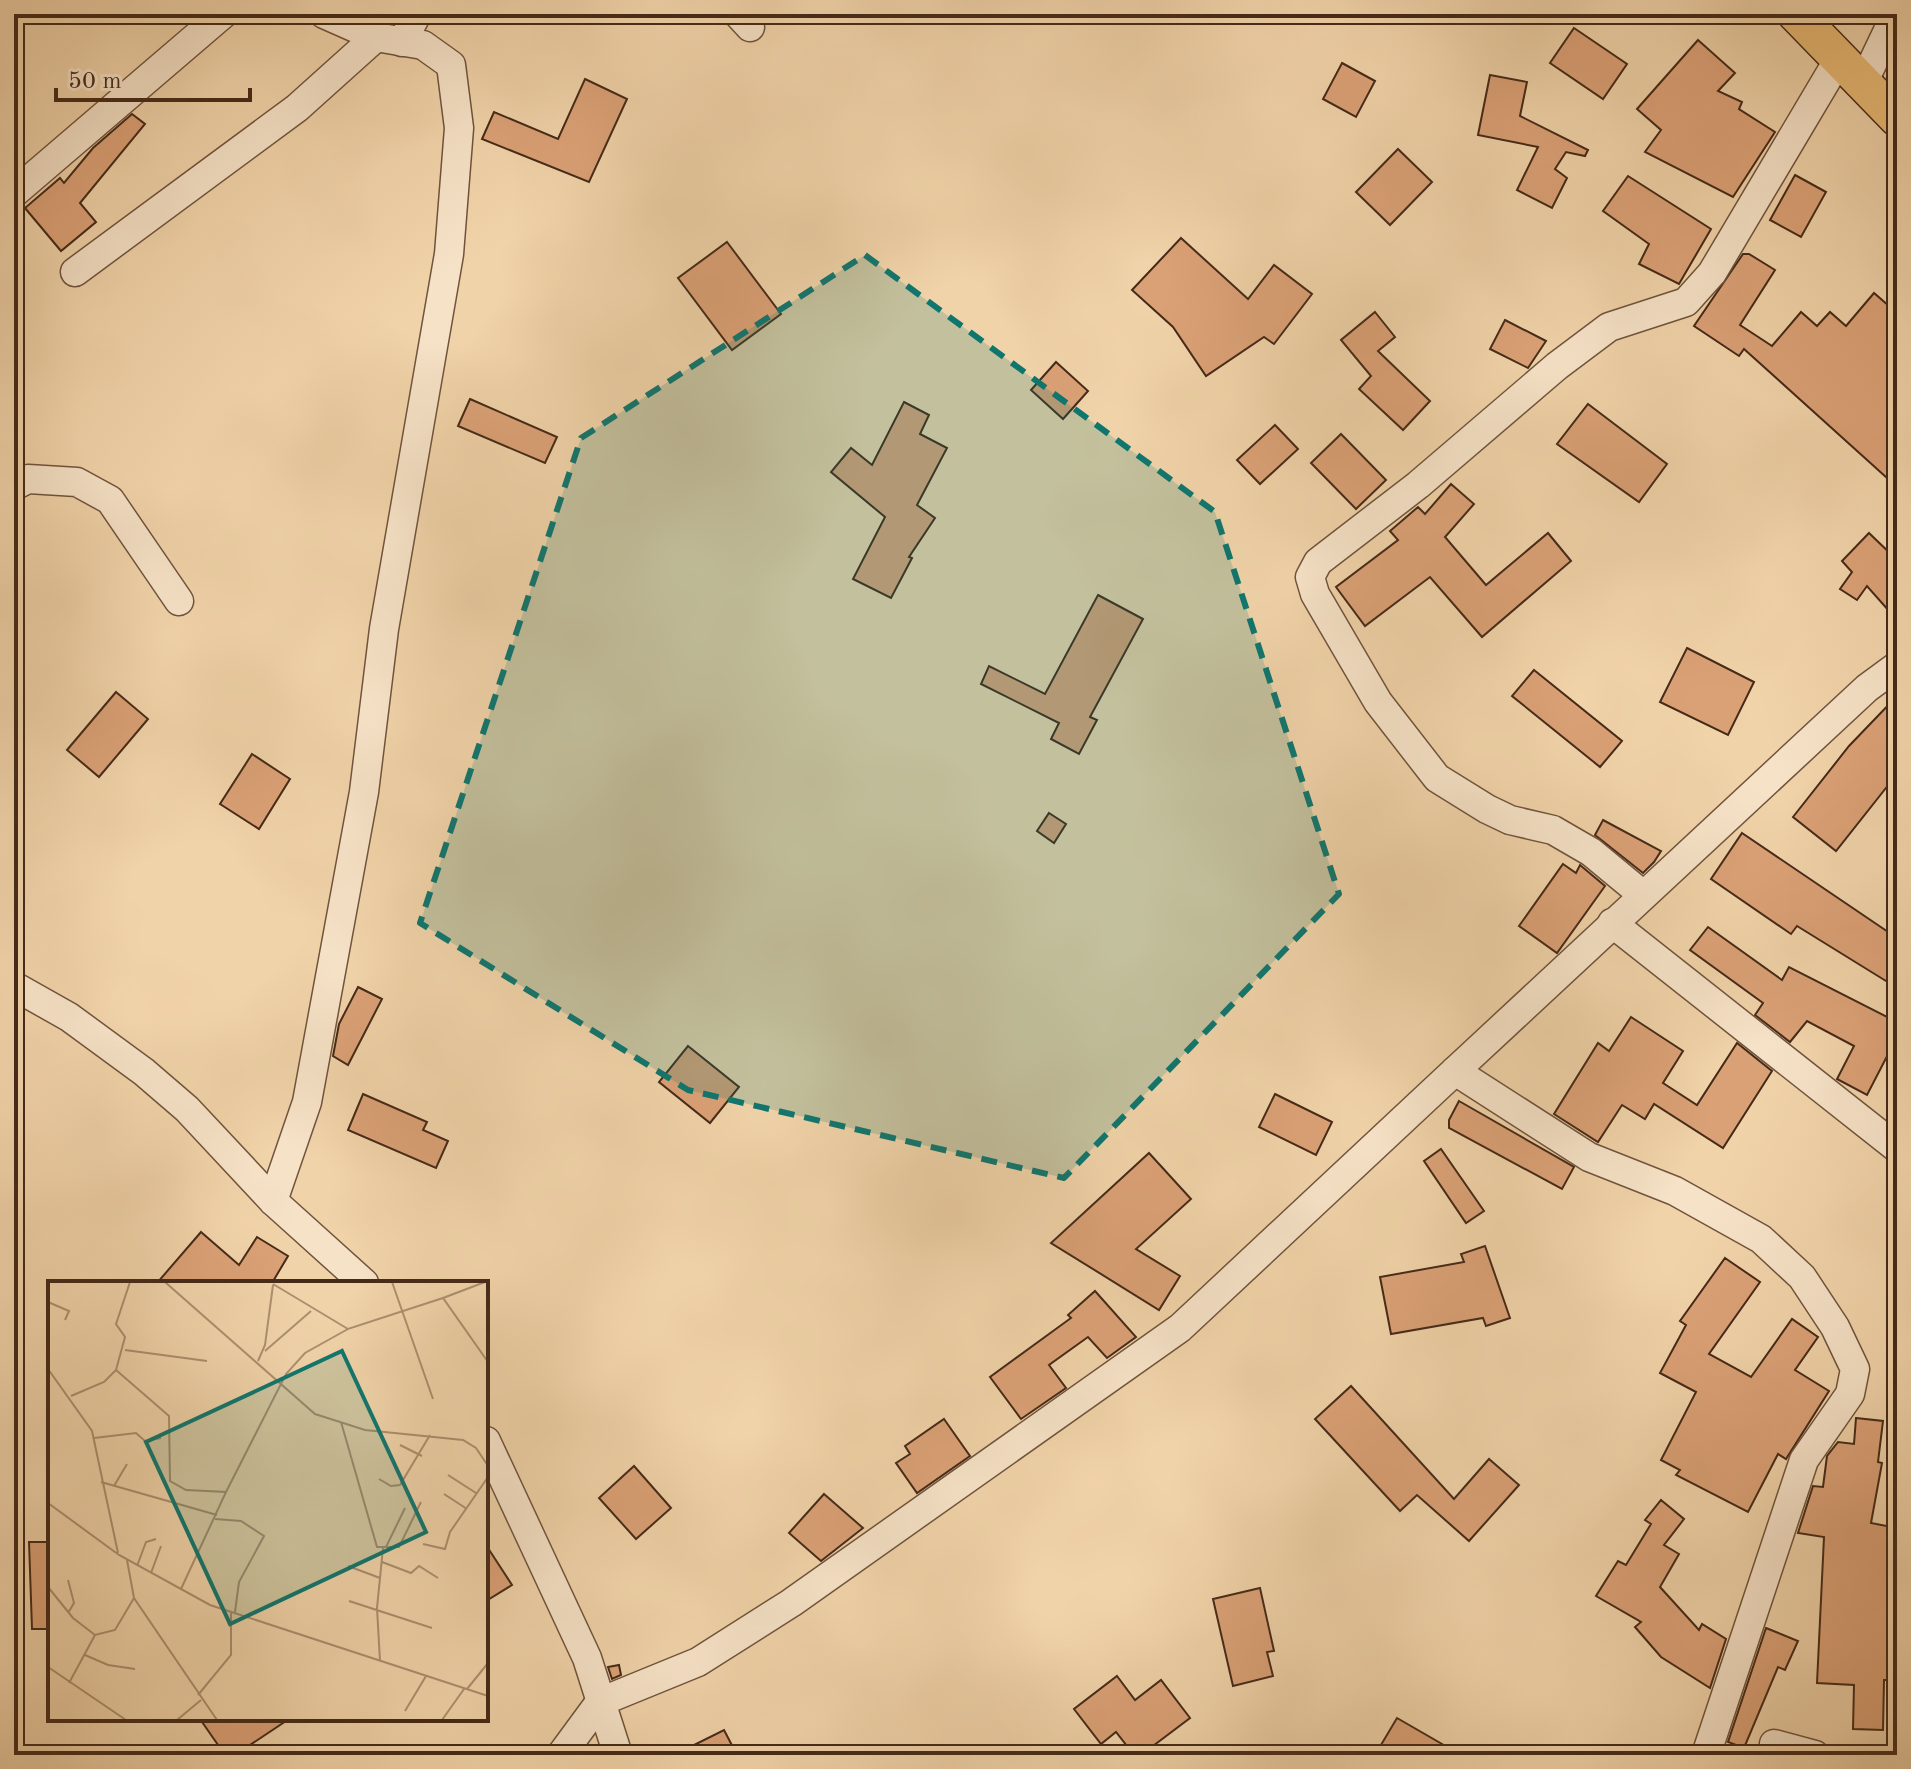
<svg xmlns="http://www.w3.org/2000/svg" width="1911" height="1769" viewBox="0 0 1911 1769" font-family="'Old Standard TT',serif">
<style>
.building{fill:#dba176;stroke:#452a18;stroke-width:2}
.lines{fill:none;stroke-linecap:round;stroke-linejoin:round}
.minor-casing{stroke:#70543c;stroke-width:31}
.major-casing{stroke:#452a18;stroke-width:39}
.minor{stroke:#f6e2c7;stroke-width:28}
.major{stroke:#e8ba74;stroke-width:36}
.marked{fill:#0f766e;fill-opacity:0.2;stroke:#0f766e;stroke-width:6;stroke-dasharray:16 10;stroke-linejoin:round}
.inset-road{fill:none;stroke:#ac8f6f;stroke-width:2}
.view{fill:#0f766e;fill-opacity:0.15;stroke:#0f766e;stroke-width:4}
.inset-edge{fill:none;stroke:#452a18;stroke-width:4}
</style>
<rect width="100%" height="100%" fill="#f1d3a9"/>
<filter id="stains"><feTurbulence type="fractalNoise" baseFrequency=".0025" numOctaves="4"/><feColorMatrix values="0 0 0 0 .2 0 0 0 0 .09 0 0 0 0 .02 0 0 0 .5 -.17"/></filter>
<radialGradient id="worn" r=".72"><stop offset=".6" stop-color="#630" stop-opacity="0"/><stop offset="1" stop-color="#630" stop-opacity=".3"/></radialGradient>
<g class="building">
<path d="M 1574,28 L 1627,64 L 1603,99 L 1550,63 Z"/>
<path d="M 1698,40 L 1735,73 L 1718,91 L 1742,102 L 1739,109 L 1775,132 L 1733,197 L 1645,152 L 1661,130 L 1637,109 Z"/>
<path d="M 1342,63 L 1375,81 L 1356,117 L 1323,99 Z"/>
<path d="M 1490,75 L 1527,82 L 1520,116 L 1588,150 L 1585,156 L 1566,152 L 1555,169 L 1567,178 L 1552,208 L 1517,190 L 1538,147 L 1478,135 Z"/>
<path d="M 585,79 L 627,99 L 589,182 L 482,139 L 494,112 L 558,139 Z"/>
<path d="M 132,114 L 145,124 L 80,203 L 96,222 L 61,251 L 25,208 L 60,178 L 64,183 L 93,148 Z"/>
<path d="M 1398,149 L 1432,182 L 1390,225 L 1356,192 Z"/>
<path d="M 1795,175 L 1826,192 L 1801,237 L 1770,220 Z"/>
<path d="M 1628,176 L 1711,229 L 1679,284 L 1639,264 L 1649,244 L 1603,211 Z"/>
<path d="M 1181,238 L 1248,299 L 1274,265 L 1312,294 L 1274,344 L 1264,337 L 1206,376 L 1173,327 L 1132,290 Z"/>
<path d="M 727,242 L 781,314 L 732,350 L 678,278 Z"/>
<path d="M 1743,254 L 1749,254 L 1775,270 L 1740,325 L 1772,346 L 1801,312 L 1817,326 L 1830,312 L 1846,326 L 1874,293 L 1897,313 L 1897,487 L 1744,349 L 1739,356 L 1694,326 Z"/>
<path d="M 1375,312 L 1395,337 L 1378,351 L 1430,401 L 1403,430 L 1359,389 L 1371,376 L 1341,340 Z"/>
<path d="M 1505,320 L 1546,341 L 1528,368 L 1490,349 Z"/>
<path d="M 1056,362 L 1088,391 L 1063,419 L 1031,390 Z"/>
<path d="M 470,399 L 557,437 L 545,463 L 458,426 Z"/>
<path d="M 904,402 L 929,415 L 920,434 L 947,448 L 917,505 L 935,518 L 909,557 L 912,558 L 891,598 L 853,579 L 885,517 L 831,472 L 851,448 L 872,465 Z"/>
<path d="M 1588,404 L 1667,464 L 1639,502 L 1557,444 Z"/>
<path d="M 1275,425 L 1298,449 L 1260,484 L 1237,460 Z"/>
<path d="M 1341,434 L 1386,480 L 1356,509 L 1311,463 Z"/>
<path d="M 1451,484 L 1474,504 L 1445,537 L 1486,585 L 1548,533 L 1571,561 L 1482,637 L 1430,577 L 1365,626 L 1336,587 L 1398,540 L 1390,531 L 1418,507 L 1425,514 Z"/>
<path d="M 1869,533 L 1897,560 L 1897,620 L 1867,586 L 1857,600 L 1840,589 L 1852,572 L 1842,561 Z"/>
<path d="M 1098,595 L 1143,619 L 1090,717 L 1097,720 L 1079,754 L 1051,739 L 1059,723 L 981,684 L 989,666 L 1045,694 Z"/>
<path d="M 1687,648 L 1754,682 L 1728,735 L 1660,702 Z"/>
<path d="M 1534,670 L 1622,741 L 1600,767 L 1512,696 Z"/>
<path d="M 116,692 L 148,719 L 99,777 L 67,750 Z"/>
<path d="M 1897,696 L 1897,774 L 1836,851 L 1793,817 L 1849,746 Z"/>
<path d="M 252,754 L 290,779 L 259,829 L 220,804 Z"/>
<path d="M 1049,813 L 1066,824 L 1054,843 L 1037,831 Z"/>
<path d="M 1603,820 L 1661,851 L 1654,862 L 1643,873 L 1595,835 Z"/>
<path d="M 1742,833 L 1897,938 L 1897,964 L 1886,981 L 1797,926 L 1791,934 L 1711,879 Z"/>
<path d="M 1563,864 L 1576,873 L 1580,865 L 1605,886 L 1557,953 L 1519,926 Z"/>
<path d="M 1708,927 L 1782,980 L 1789,967 L 1897,1022 L 1897,1037 L 1867,1095 L 1837,1079 L 1854,1046 L 1807,1021 L 1790,1042 L 1755,1015 L 1763,1003 L 1690,950 Z"/>
<path d="M 358,987 L 382,999 L 348,1065 L 333,1056 L 339,1024 Z"/>
<path d="M 1631,1017 L 1683,1051 L 1663,1083 L 1697,1105 L 1737,1043 L 1772,1071 L 1723,1148 L 1654,1104 L 1645,1119 L 1622,1105 L 1598,1142 L 1554,1114 L 1598,1043 L 1609,1051 Z"/>
<path d="M 688,1046 L 739,1087 L 710,1123 L 659,1082 Z"/>
<path d="M 363,1094 L 427,1122 L 423,1130 L 448,1141 L 436,1168 L 348,1130 Z"/>
<path d="M 1275,1094 L 1332,1122 L 1316,1155 L 1259,1127 Z"/>
<path d="M 1459,1101 L 1574,1167 L 1562,1189 L 1449,1128 L 1449,1120 Z"/>
<path d="M 1441,1149 L 1484,1211 L 1466,1223 L 1424,1161 Z"/>
<path d="M 1149,1153 L 1191,1199 L 1136,1249 L 1180,1276 L 1159,1310 L 1051,1243 Z"/>
<path d="M 201,1232 L 239,1265 L 257,1237 L 288,1256 L 272,1283 L 157,1283 Z"/>
<path d="M 1485,1246 L 1510,1318 L 1486,1326 L 1483,1318 L 1391,1334 L 1380,1277 L 1464,1262 L 1461,1254 Z"/>
<path d="M 1725,1258 L 1760,1282 L 1709,1354 L 1751,1377 L 1792,1319 L 1818,1337 L 1795,1370 L 1829,1391 L 1786,1459 L 1778,1454 L 1748,1512 L 1676,1475 L 1680,1470 L 1661,1460 L 1696,1392 L 1660,1373 L 1686,1325 L 1680,1321 Z"/>
<path d="M 1095,1291 L 1136,1337 L 1107,1358 L 1088,1337 L 1049,1365 L 1066,1388 L 1021,1419 L 990,1377 L 1071,1318 L 1068,1315 Z"/>
<path d="M 1351,1386 L 1454,1499 L 1489,1459 L 1519,1485 L 1469,1541 L 1417,1495 L 1400,1511 L 1315,1419 Z"/>
<path d="M 1856,1418 L 1883,1421 L 1878,1462 L 1882,1463 L 1871,1523 L 1897,1528 L 1893,1680 L 1884,1680 L 1883,1730 L 1853,1729 L 1854,1685 L 1817,1683 L 1824,1537 L 1798,1533 L 1813,1486 L 1823,1487 L 1827,1456 L 1838,1442 L 1854,1444 Z"/>
<path d="M 944,1419 L 970,1456 L 917,1493 L 896,1463 L 910,1454 L 905,1446 Z"/>
<path d="M 634,1466 L 671,1508 L 636,1539 L 599,1498 Z"/>
<path d="M 824,1494 L 863,1528 L 821,1561 L 789,1533 Z"/>
<path d="M 1661,1500 L 1684,1519 L 1664,1545 L 1679,1554 L 1660,1587 L 1699,1630 L 1702,1624 L 1726,1639 L 1710,1688 L 1661,1657 L 1635,1627 L 1641,1622 L 1596,1596 L 1618,1561 L 1626,1565 L 1651,1524 L 1645,1520 Z"/>
<path d="M 29,1542 L 50,1542 L 50,1629 L 32,1629 Z"/>
<path d="M 486,1545 L 512,1585 L 486,1601 Z"/>
<path d="M 1260,1588 L 1274,1651 L 1267,1652 L 1273,1676 L 1233,1686 L 1213,1599 Z"/>
<path d="M 1766,1628 L 1798,1641 L 1785,1670 L 1778,1667 L 1744,1748 L 1728,1742 Z"/>
<path d="M 619,1665 L 621,1675 L 612,1679 L 608,1667 Z"/>
<path d="M 1117,1676 L 1135,1700 L 1161,1680 L 1190,1718 L 1141,1755 L 1134,1755 L 1116,1732 L 1101,1744 L 1074,1709 Z"/>
<path d="M 1397,1718 L 1461,1755 L 1375,1755 Z"/>
<path d="M 200,1719 L 289,1719 L 235,1755 L 225,1755 Z"/>
<path d="M 724,1730 L 737,1755 L 674,1755 Z"/>
</g>
<g class="lines">
<defs>
<g id="minor">
<path d="M 738,14 L 750,27"/>
<path d="M 402,42 L 417,14"/>
<path d="M 1863,83 L 1896,14"/>
<path d="M 14,193 L 223,14"/>
<path d="M 75,272 L 297,108 L 376,37"/>
<path d="M 14,486 L 28,479 L 77,482 L 110,500 L 179,601"/>
<path d="M 1643,895 L 1591,852 L 1553,830 L 1510,820 L 1487,809 L 1437,778 L 1378,702 L 1315,594 L 1310,577 L 1318,562 L 1418,485 L 1557,366 L 1609,327 L 1686,302 L 1712,273 L 1839,59"/>
<path d="M 1612,923 L 1897,1148"/>
<path d="M 14,986 L 69,1017 L 144,1072 L 187,1109 L 273,1201 L 364,1283"/>
<path d="M 273,1201 L 307,1102 L 364,792 L 384,629 L 449,254 L 459,128 L 451,65 L 423,45 L 376,37 L 324,14"/>
<path d="M 486,1441 L 587,1658 L 618,1755"/>
<path d="M 1774,1744 L 1815,1755"/>
<path d="M 561,1755 L 600,1702 L 698,1662 L 791,1603 L 1180,1328 L 1455,1071"/>
<path d="M 1706,1755 L 1804,1460 L 1850,1394 L 1855,1369 L 1835,1327 L 1802,1277 L 1761,1239 L 1675,1191 L 1589,1157 L 1455,1071 L 1867,688 L 1897,666"/>
</g>
<path id="major" d="M 1796,14 L 1897,118"/>
</defs>
<use href="#minor" class="minor-casing"/>
<use href="#major" class="major-casing"/>
<use href="#minor" class="minor"/>
<use href="#major" class="major"/>
</g>
<path class="marked" d="M 865,255 L 1215,512 L 1339,894 L 1064,1178 L 688,1090 L 420,923 L 581,438 Z"/>
<g transform="translate(48 1281)">
<rect width="440" height="440" fill="#f1d3a9"/>
<path class="inset-road" d="M 117,1 L 267,133 L 317,149 L 415,159 L 428,167 L 440,185M 344,1 L 385,118M 225,3 L 300,48 L 395,17 L 440,81M 395,17 L 437,1M 0,21 L 21,30 L 17,39M 77,69 L 159,80M 217,70 L 263,30M 210,80 L 217,64 L 225,4M 0,88 L 44,150 L 70,272M 68,89 L 121,135 L 122,200 L 138,209 L 178,211 L 133,308M 23,115 L 56,101 L 68,89 L 77,56 L 68,43 L 82,1M 293,141 L 329,266 L 351,266 L 373,221M 46,157 L 88,152 L 97,160 L 113,157M 352,164 L 374,175M 400,194 L 428,212M 331,198 L 343,205 L 352,204 L 382,154M 53,201 L 169,234M 66,205 L 79,183M 178,211 L 238,93 L 257,72 L 300,48M 396,213 L 419,228M 0,222 L 71,274 L 162,324 L 440,415M 167,238 L 193,240 L 216,255 L 191,301 L 187,331M 375,263 L 397,268 L 402,251 L 440,196M 338,266 L 357,227M 79,279 L 86,317 L 169,439M 334,281 L 363,292 L 371,285 L 390,297M 89,285 L 98,261 L 108,258M 300,285 L 332,297M 103,292 L 113,265M 20,299 L 26,322 L 20,332M 0,306 L 25,337 L 47,354 L 67,349 L 86,317M 301,320 L 384,347M 37,374 L 60,384 L 87,388M 332,380 L 329,327 L 335,267M 0,386 L 78,439M 21,402 L 47,354M 419,408 L 440,382M 150,414 L 183,374 L 183,332M 357,430 L 378,395M 129,439 L 153,419M 394,439 L 416,408"/>
<path class="view" d="M 294,70 L 378,251 L 182,343 L 98,161 Z"/>
<rect width="440" height="440" class="inset-edge"/>
</g>
<rect width="1911" height="1769" fill="none" stroke="#f1d3a9" stroke-width="48"/>
<rect x="16" y="16" width="1879" height="1737" fill="none" stroke="#452a18" stroke-width="4"/>
<rect x="24" y="24" width="1863" height="1721" fill="none" stroke="#452a18" stroke-width="2"/>
<path d="M56 88v12h194v-12" fill="none" stroke="#452a18" stroke-width="4"/>
<text x="68" y="88" font-size="24" fill="#452a18" stroke="#f6e2c7" stroke-width="6" paint-order="stroke">50 m</text>
<rect width="100%" height="100%" filter="url(#stains)"/>
<rect width="100%" height="100%" fill="url(#worn)"/>
</svg>
